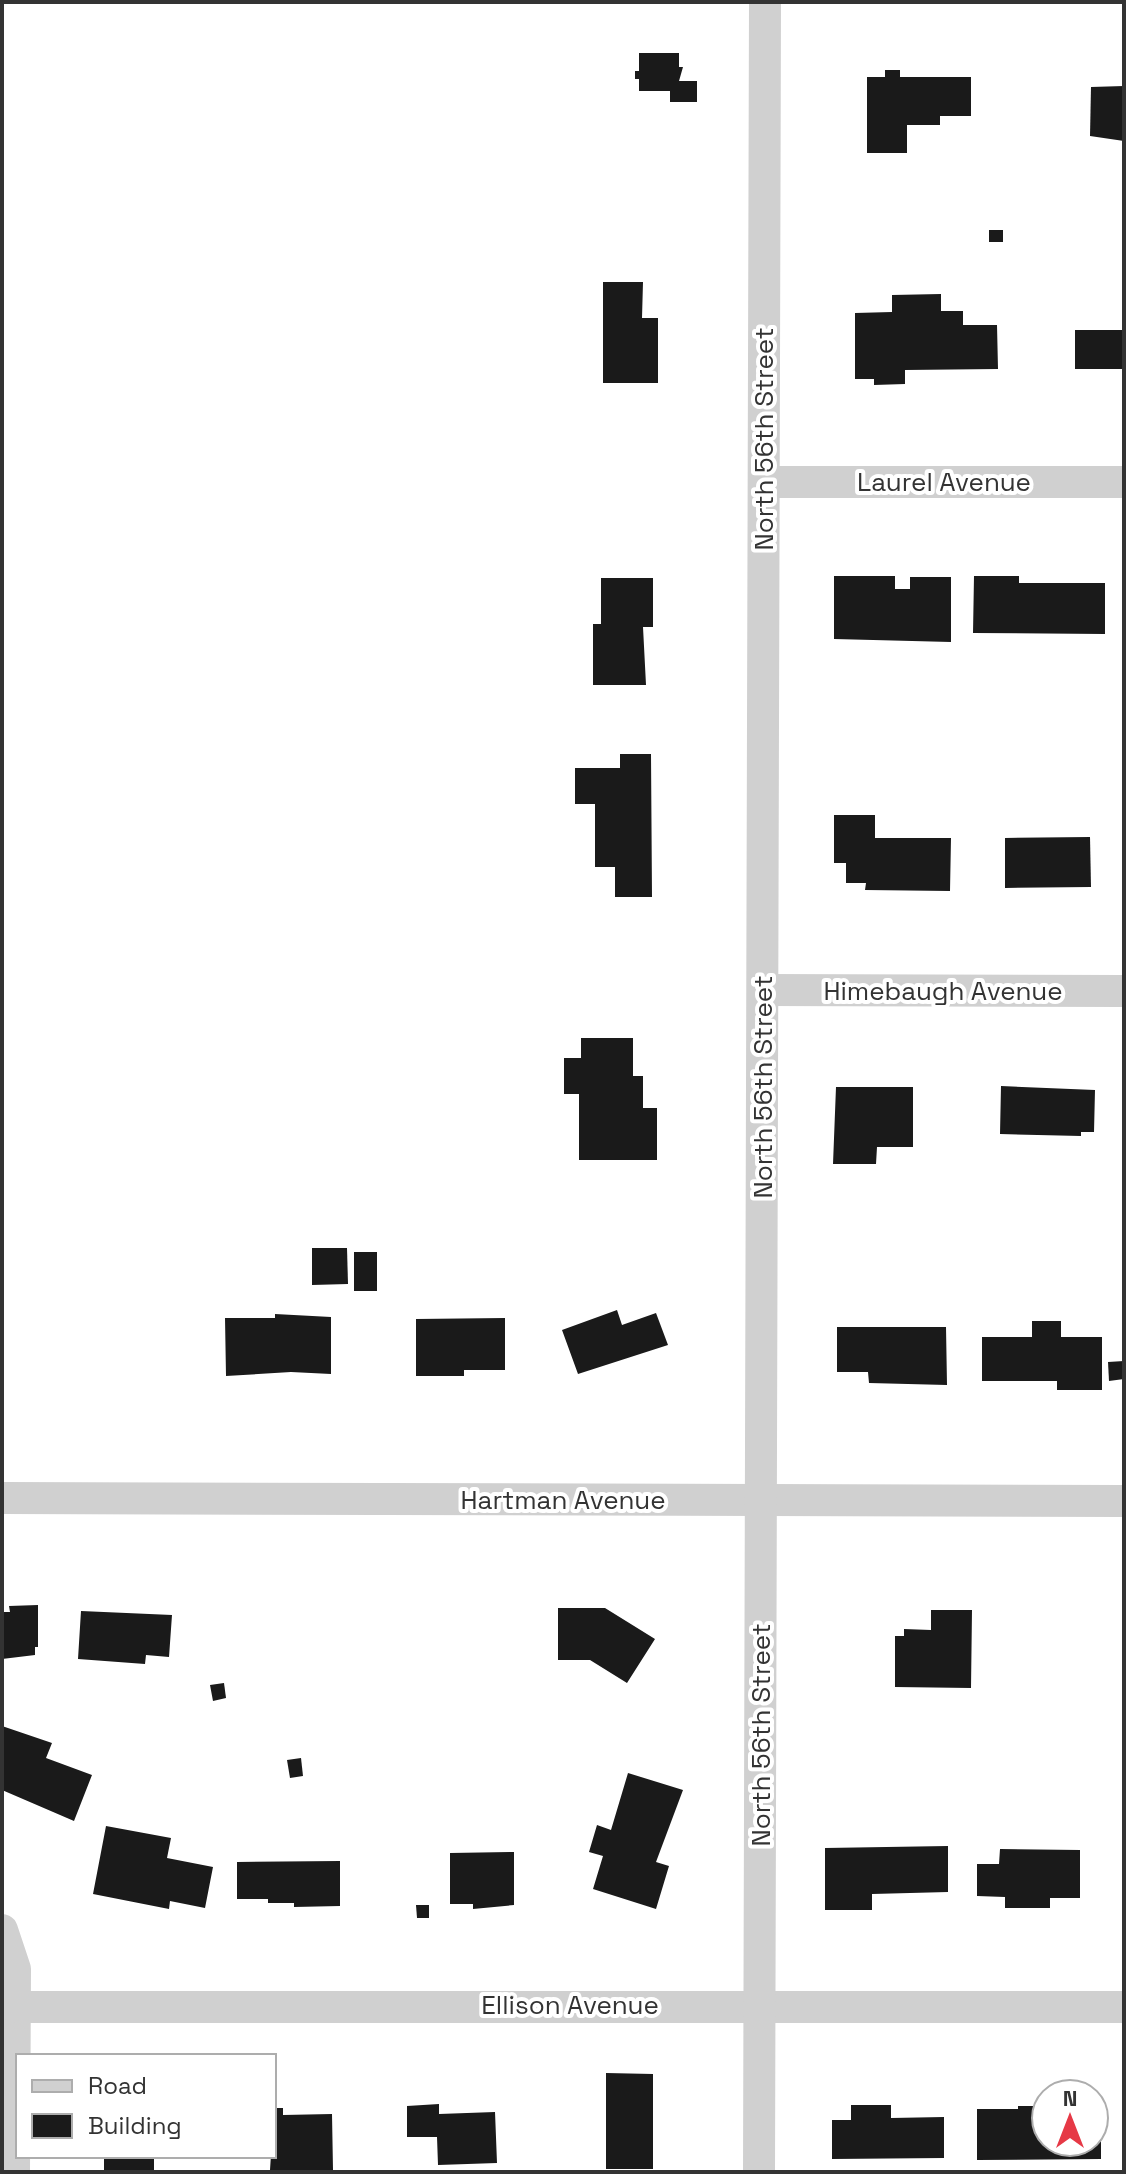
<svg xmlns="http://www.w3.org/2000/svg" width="1126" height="2174" viewBox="0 0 1126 2174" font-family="'Space Grotesk',sans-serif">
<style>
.building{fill:#1a1a1a}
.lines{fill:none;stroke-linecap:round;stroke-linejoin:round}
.minor{stroke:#d0d0d0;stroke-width:32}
.labels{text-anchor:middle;stroke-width:8;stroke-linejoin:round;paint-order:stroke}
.street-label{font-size:26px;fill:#333;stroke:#fff}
</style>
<rect width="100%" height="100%" fill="#fff"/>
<g class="building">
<path d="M 639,53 L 679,53 L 679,67 L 683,67 L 679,81 L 697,81 L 697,102 L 670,102 L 670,91 L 639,91 L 639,79 L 635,79 L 635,71 L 639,71 Z"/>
<path d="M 885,70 L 900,70 L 900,77 L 971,77 L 971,116 L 940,116 L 940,125 L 907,125 L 907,153 L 867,153 L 867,77 L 885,77 Z"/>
<path d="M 1124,86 L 1124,141 L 1090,136 L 1091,87 Z"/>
<rect x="989" y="230" width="14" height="12"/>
<path d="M 603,282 L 643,282 L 642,318 L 658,318 L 658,383 L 603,383 Z"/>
<path d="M 941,294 L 941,311 L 963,311 L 963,325 L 997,325 L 998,369 L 905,370 L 905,384 L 874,385 L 874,379 L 855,379 L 855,313 L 892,312 L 892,295 Z"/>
<rect x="1075" y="330" width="49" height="39"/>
<path d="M 834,576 L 895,576 L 895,589 L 910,589 L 910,577 L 951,577 L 951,642 L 834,639 Z"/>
<path d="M 974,576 L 1019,576 L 1019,583 L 1105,583 L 1105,634 L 973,633 Z"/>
<path d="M 601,578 L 653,578 L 653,627 L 643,627 L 646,685 L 593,685 L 593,624 L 601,624 Z"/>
<path d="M 620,754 L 651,754 L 652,897 L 615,897 L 615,867 L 595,867 L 595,804 L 575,804 L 575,768 L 620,768 Z"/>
<path d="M 834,815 L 875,815 L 875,838 L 951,838 L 950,891 L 865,890 L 866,883 L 846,883 L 846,863 L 834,863 Z"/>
<path d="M 1090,837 L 1091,887 L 1005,888 L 1005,838 Z"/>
<path d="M 581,1038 L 633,1038 L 633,1076 L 643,1076 L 643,1108 L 657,1108 L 657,1160 L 579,1160 L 579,1094 L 564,1094 L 564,1058 L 581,1058 Z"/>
<path d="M 1001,1086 L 1095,1090 L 1094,1132 L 1081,1132 L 1081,1136 L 1000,1134 Z"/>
<path d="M 836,1087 L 913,1087 L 913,1147 L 877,1147 L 876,1164 L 833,1164 Z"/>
<path d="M 312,1248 L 347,1248 L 348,1284 L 312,1285 Z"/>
<rect x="354" y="1252" width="23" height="39"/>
<path d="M 617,1310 L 622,1325 L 656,1313 L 668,1345 L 578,1374 L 562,1330 Z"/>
<path d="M 275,1314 L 331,1317 L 331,1374 L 291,1372 L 226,1376 L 225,1318 L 275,1318 Z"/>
<path d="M 505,1318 L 505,1370 L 464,1370 L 464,1376 L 416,1376 L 416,1319 Z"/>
<path d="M 1032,1321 L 1061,1321 L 1061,1337 L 1102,1337 L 1102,1390 L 1057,1390 L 1057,1381 L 982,1381 L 982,1337 L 1032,1337 Z"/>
<path d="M 837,1327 L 946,1327 L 947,1385 L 869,1383 L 868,1372 L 837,1372 Z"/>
<path d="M 1124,1361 L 1124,1379 L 1109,1381 L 1108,1362 Z"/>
<path d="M 38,1605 L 38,1647 L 35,1647 L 35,1655 L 2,1659 L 2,1612 L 10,1612 L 9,1606 Z"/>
<path d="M 558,1608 L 605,1608 L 655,1639 L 627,1683 L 590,1660 L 558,1660 Z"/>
<path d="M 931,1610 L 972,1610 L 971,1688 L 895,1687 L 895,1636 L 904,1636 L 904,1629 L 931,1630 Z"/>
<path d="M 81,1611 L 172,1615 L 169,1657 L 146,1655 L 145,1664 L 78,1659 Z"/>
<path d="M 224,1683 L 226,1698 L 213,1701 L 210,1685 Z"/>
<path d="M 2,1726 L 52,1743 L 46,1758 L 92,1775 L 74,1821 L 2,1790 Z"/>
<path d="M 301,1758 L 303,1776 L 290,1778 L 287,1760 Z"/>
<path d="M 628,1773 L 683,1790 L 656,1862 L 669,1866 L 656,1909 L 593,1889 L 603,1856 L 589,1852 L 597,1825 L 611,1830 Z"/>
<path d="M 106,1826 L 171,1838 L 167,1858 L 213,1867 L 205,1908 L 170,1901 L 169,1909 L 93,1894 Z"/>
<path d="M 948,1846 L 948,1892 L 872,1894 L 872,1910 L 825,1910 L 825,1848 Z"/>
<path d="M 1000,1849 L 1080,1850 L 1080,1898 L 1050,1898 L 1050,1908 L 1005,1908 L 1005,1897 L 977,1896 L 977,1864 L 999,1864 Z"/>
<path d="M 514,1852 L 514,1905 L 473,1909 L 473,1904 L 450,1904 L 450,1853 Z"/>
<path d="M 340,1861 L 340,1906 L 294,1907 L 294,1903 L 268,1903 L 268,1899 L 237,1899 L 237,1862 Z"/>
<path d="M 416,1905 L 429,1905 L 429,1918 L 417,1918 Z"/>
<path d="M 606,2073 L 653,2074 L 653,2169 L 606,2169 Z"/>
<path d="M 439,2104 L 439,2114 L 495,2112 L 497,2163 L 438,2165 L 437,2137 L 407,2137 L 407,2106 Z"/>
<path d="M 851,2105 L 891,2105 L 891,2118 L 944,2117 L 944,2158 L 832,2159 L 832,2120 L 851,2120 Z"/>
<path d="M 1018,2106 L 1046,2106 L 1046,2142 L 1094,2142 L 1094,2113 L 1101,2113 L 1101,2159 L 977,2160 L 977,2109 L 1018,2109 Z"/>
<path d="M 274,2108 L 283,2108 L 283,2115 L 332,2114 L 333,2170 L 270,2170 Z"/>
<rect x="104" y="2156" width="50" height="16"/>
</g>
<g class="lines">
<g class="minor">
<path d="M 764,482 L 1124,482"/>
<path d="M 763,990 L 1124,991"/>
<path d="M 2,1498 L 1124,1501"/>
<path d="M 2,1930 L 15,1969 L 14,2172"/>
<path d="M 15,2007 L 1124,2007"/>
<path d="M 759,2172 L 765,2"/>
</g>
</g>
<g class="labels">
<g class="street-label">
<text transform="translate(764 439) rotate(-90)" y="9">North 56th Street</text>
<text x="944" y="491">Laurel Avenue</text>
<text x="943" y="1000">Himebaugh Avenue</text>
<text transform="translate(763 1087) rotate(-90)" y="9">North 56th Street</text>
<text x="563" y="1509">Hartman Avenue</text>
<text transform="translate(761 1735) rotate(-90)" y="9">North 56th Street</text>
<text x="570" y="2014">Ellison Avenue</text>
</g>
</g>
<rect width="1126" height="2174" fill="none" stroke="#333333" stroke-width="8"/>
<rect x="16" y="2054" width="260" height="104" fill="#ffffff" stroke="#adadad" stroke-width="2"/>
<rect x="32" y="2080" width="40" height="12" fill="#d0d0d0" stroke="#adadad" stroke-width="2"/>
<text x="88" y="2094" font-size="24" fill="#333333">Road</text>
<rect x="32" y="2114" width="40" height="24" fill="#1a1a1a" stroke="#adadad" stroke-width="2"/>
<text x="88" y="2134" font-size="24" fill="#333333">Building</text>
<g transform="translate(1070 2118)"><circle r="38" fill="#ffffff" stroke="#adadad" stroke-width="2"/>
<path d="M0-6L14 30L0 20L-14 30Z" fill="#e63946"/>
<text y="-12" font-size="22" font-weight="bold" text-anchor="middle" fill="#333333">N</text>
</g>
</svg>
